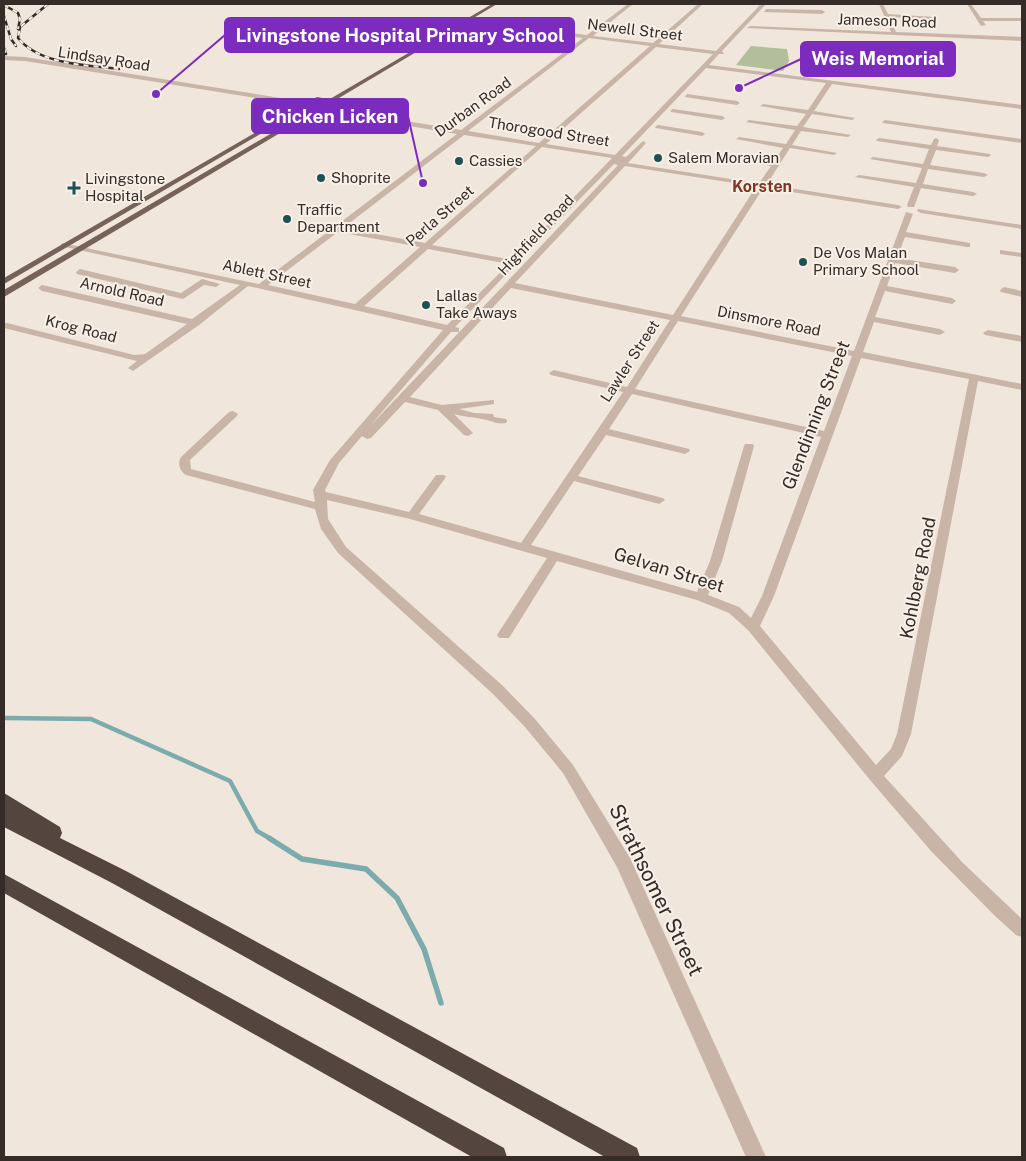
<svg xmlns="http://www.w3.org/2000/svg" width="1026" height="1161" viewBox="0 0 1026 1161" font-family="'Public Sans',sans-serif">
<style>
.green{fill:#b3be9c}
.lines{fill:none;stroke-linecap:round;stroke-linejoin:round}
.stream-far1{stroke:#7babac;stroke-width:4.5}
.stream{stroke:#7babac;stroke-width:5.5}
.minor{fill:#c8b5a7;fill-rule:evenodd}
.major{fill:#766259;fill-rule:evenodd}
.highway{fill:#55453f;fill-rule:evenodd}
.rail-casing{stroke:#352b27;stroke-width:2.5}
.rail{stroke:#f8f0e7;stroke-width:2;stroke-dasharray:5;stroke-linecap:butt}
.poi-dot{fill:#1f5154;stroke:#f8f0e7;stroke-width:2}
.labels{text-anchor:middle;stroke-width:4;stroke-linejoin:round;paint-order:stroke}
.far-street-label{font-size:15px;fill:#352b27;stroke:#f8f0e7}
.far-poi-label{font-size:15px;fill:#352b27;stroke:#f8f0e7;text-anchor:start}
.far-quarter-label{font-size:16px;font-weight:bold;fill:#7f3825;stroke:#f8f0e7}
.street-label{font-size:18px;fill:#352b27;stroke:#f8f0e7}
.near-street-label{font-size:21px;fill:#352b27;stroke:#f8f0e7}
.leader{fill:none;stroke:#7b2cbf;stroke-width:2}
.callout-dot{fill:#7b2cbf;stroke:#f8f0e7;stroke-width:2}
.callout{fill:#7b2cbf;stroke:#7b2cbf;stroke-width:2}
.callout-label{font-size:19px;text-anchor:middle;font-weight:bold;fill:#fff}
</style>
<rect width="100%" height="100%" fill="#f0e6db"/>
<path class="green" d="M 751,46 L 787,49 L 789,61 L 783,71 L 736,65 Z"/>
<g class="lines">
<path class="stream-far1" d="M 4,718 L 91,719 L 230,781 L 257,831 L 271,839"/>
<path class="stream" d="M 269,838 L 302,859 L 366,869 L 397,898 L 424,949 L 441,1003"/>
<g class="minor">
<path d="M 628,4 L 633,4 L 593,36 L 653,43 L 698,4 L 703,4 L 659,44 L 716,51 L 761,4 L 766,4 L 722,51 L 724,54 L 719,54 L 709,65 L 1022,105 L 1022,109 L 832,84 L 814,111 L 855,118 L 852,120 L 812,114 L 803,127 L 851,135 L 848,137 L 801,131 L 792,145 L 837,153 L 834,155 L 790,148 L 767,184 L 764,184 L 760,182 L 771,166 L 719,157 L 722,155 L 773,163 L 783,148 L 736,139 L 739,137 L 786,144 L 795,130 L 746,122 L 749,120 L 797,126 L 806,114 L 760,106 L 763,104 L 808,110 L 826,83 L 706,68 L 622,156 L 626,157 L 643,141 L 646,143 L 628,163 L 750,182 L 753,182 L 753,186 L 625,166 L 515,283 L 673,315 L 754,190 L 758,188 L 762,190 L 681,316 L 854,351 L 906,212 L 913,214 L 906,232 L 970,243 L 970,247 L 967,247 L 905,237 L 897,258 L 955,267 L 959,270 L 955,273 L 895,263 L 887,286 L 952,298 L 956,301 L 952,304 L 885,291 L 875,317 L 940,329 L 945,332 L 940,335 L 874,322 L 863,352 L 1022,384 L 1022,390 L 978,381 L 911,734 L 902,756 L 884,776 L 963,863 L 1022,919 L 1022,937 L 1016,935 L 994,915 L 931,851 L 870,780 L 748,630 L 729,613 L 697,600 L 557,561 L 509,638 L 499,638 L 497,635 L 547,558 L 410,519 L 327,500 L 328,519 L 346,547 L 503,686 L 535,719 L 573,765 L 630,858 L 766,1157 L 746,1157 L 617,867 L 563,773 L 525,727 L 493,694 L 338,553 L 321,529 L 315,509 L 186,475 C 180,471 177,464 181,457 L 229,412 L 233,411 L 238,414 L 237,416 L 190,460 L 191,469 L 315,502 L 313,490 L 330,460 L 443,330 L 248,286 L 199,325 L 133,371 L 128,368 L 137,361 L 4,328 L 4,324 L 7,323 L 134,355 L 145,354 L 187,324 L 42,291 L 38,288 L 42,285 L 192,319 L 240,285 L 65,247 L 61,245 L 62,243 L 259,284 L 457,134 L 326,112 L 281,102 L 25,61 L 4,60 L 4,56 L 25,57 L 281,98 L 326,108 L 461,130 L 583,38 L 452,22 L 450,19 L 587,35 ZM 589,38 L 650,46 L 539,143 L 468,131 ZM 656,47 L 713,54 L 615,155 L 546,144 ZM 464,135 L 536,146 L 425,243 L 343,228 ZM 542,147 L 612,158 L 513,260 L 432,245 ZM 614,164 L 618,165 L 369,427 L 451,332 L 459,332 L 459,328 L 455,327 ZM 338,232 L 420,247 L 355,304 L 268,285 ZM 428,249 L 509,264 L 447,325 L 364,306 ZM 511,288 L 670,320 L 627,387 L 554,370 L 549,373 L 551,375 L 623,392 L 521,543 L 419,514 L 446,477 L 444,475 L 436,475 L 409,512 L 326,492 L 325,490 L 339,463 L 362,436 L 367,439 L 371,438 L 405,402 L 438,410 L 464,435 L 468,436 L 473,433 L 454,414 C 464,417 473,417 482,419 C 490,420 497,425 506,423 L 507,421 L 506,419 L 494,417 L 493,414 L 474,413 L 459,409 L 494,404 L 494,400 L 442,405 L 410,397 ZM 678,321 L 852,356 L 824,431 L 635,389 ZM 861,358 L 969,379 L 897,734 L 891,749 L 876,765 L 760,626 L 774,596 ZM 632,394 L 821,437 L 762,596 L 751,618 L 739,607 L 708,595 L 722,561 L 754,446 L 753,444 L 745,444 L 744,446 L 710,561 L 697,592 L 531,545 L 574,481 L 659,504 L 665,500 L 663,498 L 578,476 L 606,435 L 685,454 L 690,451 L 689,449 L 609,429 Z"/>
<path d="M 879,4 L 883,4 L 888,14 L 934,17 L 931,19 L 889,17 L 896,32 L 1022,37 L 1022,41 L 747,28 L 750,26 L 891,32 Z"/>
<path d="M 967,4 L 971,4 L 981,18 L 1022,18 L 1022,21 L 983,21 L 986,25 L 981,26 Z"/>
<path d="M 766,9 L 822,10 L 825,12 L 822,14 L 764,12 Z"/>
<path d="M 687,94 L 737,101 L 740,103 L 737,105 L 685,97 Z"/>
<path d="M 673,109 L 722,116 L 725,118 L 722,120 L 671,112 L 671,110 Z"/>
<path d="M 885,120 L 1022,139 L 1022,143 L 883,123 L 882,122 Z"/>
<path d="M 658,125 L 702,132 L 705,134 L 702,136 L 656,128 L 655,127 Z"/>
<path d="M 879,138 L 931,145 L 934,139 L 936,138 L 939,140 L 937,146 L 990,154 L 991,155 L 988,157 L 936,150 L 930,165 L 984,173 L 988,175 L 984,177 L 928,169 L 923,184 L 973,192 L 977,194 L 973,196 L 921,188 L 914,207 L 908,207 L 907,205 L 914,187 L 855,177 L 859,175 L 916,183 L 922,168 L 870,159 L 873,157 L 923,164 L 929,149 L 877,141 L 876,140 Z"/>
<path d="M 770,185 L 898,205 L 902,207 L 898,209 L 773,189 L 769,187 Z"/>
<path d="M 918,209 L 1022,225 L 1022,229 L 921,213 L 917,211 Z"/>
<path d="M 1000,250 L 1022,253 L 1022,257 L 1000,254 Z"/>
<path d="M 80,269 L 181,293 L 202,279 L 220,284 L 216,287 L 204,285 L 183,299 L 77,274 L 76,272 Z"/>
<path d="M 1004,287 L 1022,291 L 1022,297 L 1001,292 L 1000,290 Z"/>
<path d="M 988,330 L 1022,336 L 1022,342 L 985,335 L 983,333 Z"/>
</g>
<g class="major">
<path d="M 492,4 L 497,4 L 4,297 L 4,290 Z"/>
<path d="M 317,97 L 322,98 L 4,284 L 4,278 Z"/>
</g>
<g class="highway">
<path d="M 4,793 L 60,827 L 62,833 L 60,838 L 126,871 L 637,1148 L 640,1157 L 605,1157 L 112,883 L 4,827 Z"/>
<path d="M 4,874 L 504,1148 L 507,1157 L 472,1157 L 4,893 Z"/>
</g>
<defs>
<g id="rail">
<path d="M 48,4 L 20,27 L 18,38 C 40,65 87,65 119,69"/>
<path d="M 4,5 L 18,13 L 20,19 L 18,29"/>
<path d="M 4,16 L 11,39 L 16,46"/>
<path d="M 4,48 L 6,54"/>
</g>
</defs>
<use href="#rail" class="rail-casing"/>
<use href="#rail" class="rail"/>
</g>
<g class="poi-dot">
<circle cx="658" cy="158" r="5"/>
<circle cx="459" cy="161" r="5"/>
<circle cx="321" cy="178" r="5"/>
<path d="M71.5 180.5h5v5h5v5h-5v5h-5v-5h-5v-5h5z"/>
<circle cx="287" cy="219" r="5"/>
<circle cx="803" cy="262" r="5"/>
<circle cx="426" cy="305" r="5"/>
</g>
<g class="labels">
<g class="far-street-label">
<text transform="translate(887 21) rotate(2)" y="5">Jameson Road</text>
<text transform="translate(635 30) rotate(7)" y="5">Newell Street</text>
<text transform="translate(104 59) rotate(9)" y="5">Lindsay Road</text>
<text transform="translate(473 107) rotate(-36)" y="5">Durban Road</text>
<text transform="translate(549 132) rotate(9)" y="5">Thorogood Street</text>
<text transform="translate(440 216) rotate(-41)" y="5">Perla Street</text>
<text transform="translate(536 235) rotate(-47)" y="5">Highfield Road</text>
<text transform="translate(267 274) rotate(12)" y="5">Ablett Street</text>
<text transform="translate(122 292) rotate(13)" y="5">Arnold Road</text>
<text transform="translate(769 321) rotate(11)" y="5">Dinsmore Road</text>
<text transform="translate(81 329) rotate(14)" y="5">Krog Road</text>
<text transform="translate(630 361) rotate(-57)" y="5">Lawler Street</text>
</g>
<g class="far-poi-label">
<text x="668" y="163">Salem Moravian</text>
<text x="469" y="166">Cassies</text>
<text x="331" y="183">Shoprite</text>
<text x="85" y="184">Livingstone<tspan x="85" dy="17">Hospital</tspan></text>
<text x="297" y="215">Traffic<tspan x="297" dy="17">Department</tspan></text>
<text x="813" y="258">De Vos Malan<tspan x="813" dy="17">Primary School</tspan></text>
<text x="436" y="301">Lallas<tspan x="436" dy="17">Take Aways</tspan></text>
</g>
<g class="far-quarter-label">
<text x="762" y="192">Korsten</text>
</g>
<g class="street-label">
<text transform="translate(816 415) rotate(-69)" y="6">Glendinning Street</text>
<text transform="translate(669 570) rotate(17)" y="6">Gelvan Street</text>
<text transform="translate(918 578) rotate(-79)" y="6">Kohlberg Road</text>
</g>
<g class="near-street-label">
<text transform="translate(656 890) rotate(64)" y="7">Strathsomer Street</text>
</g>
</g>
<path class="leader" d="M156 94L225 35M739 88L801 59M423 183L408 116"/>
<g class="callout-dot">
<circle cx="156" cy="94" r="5"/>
<circle cx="739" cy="88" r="5"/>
<circle cx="423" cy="183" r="5"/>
</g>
<g class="callout">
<rect x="225" y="18" width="349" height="34" rx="5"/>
<rect x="801" y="42" width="154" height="34" rx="5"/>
<rect x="252" y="99" width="156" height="34" rx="5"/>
</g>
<g class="callout-label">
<text x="400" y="42">Livingstone Hospital Primary School</text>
<text x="878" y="65">Weis Memorial</text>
<text x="330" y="123">Chicken Licken</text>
</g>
<rect width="1026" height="1161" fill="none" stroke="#352b27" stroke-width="10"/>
</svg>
